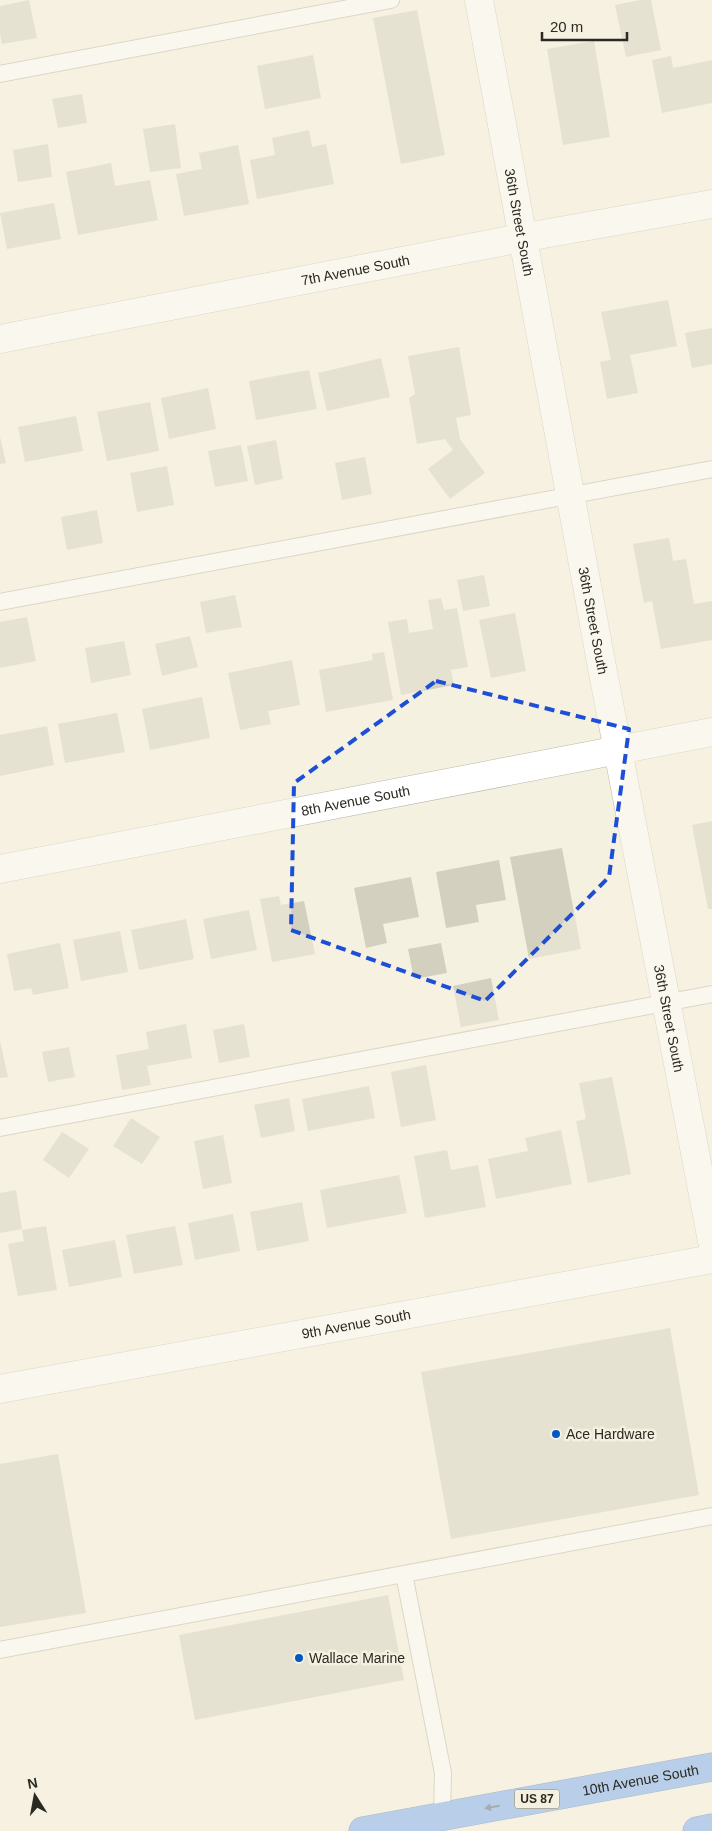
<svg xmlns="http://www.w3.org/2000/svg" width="712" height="1831" viewBox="0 0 712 1831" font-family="Arial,sans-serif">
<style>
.building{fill:#d3d0bf}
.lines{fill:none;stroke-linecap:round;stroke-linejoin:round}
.lane-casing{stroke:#bcb9a8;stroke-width:18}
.street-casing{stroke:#bcb9a8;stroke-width:29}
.highway-casing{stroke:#577aaa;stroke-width:29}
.lane{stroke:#fff;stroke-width:16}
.street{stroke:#fff;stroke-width:28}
.highway{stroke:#6fa5f4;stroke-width:28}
.oneway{fill:#465b76}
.marked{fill:none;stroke:#1d4ed8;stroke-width:4;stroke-dasharray:10 6;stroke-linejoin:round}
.poi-dot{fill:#0059c2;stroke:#f5f1e0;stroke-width:2}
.labels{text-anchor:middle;stroke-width:5;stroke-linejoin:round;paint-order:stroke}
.shield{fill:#f5f1e0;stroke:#67655b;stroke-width:1}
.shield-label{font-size:12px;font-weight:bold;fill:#2a2922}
.street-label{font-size:14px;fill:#2a2922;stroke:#f5f1e0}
.poi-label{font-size:14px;fill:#2a2922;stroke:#f5f1e0;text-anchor:start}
</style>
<rect width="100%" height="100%" fill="#f5f1e0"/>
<g class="building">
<path d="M 29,0 L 37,38 L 2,44 L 0,33 L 0,6 Z"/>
<path d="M 640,0 L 651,0 L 661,50 L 626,57 L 615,5 Z"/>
<path d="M 417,10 L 445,155 L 401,164 L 373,18 Z"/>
<path d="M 594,41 L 610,137 L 563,145 L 547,49 Z"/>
<path d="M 313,55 L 321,98 L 265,109 L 257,66 Z"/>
<path d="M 671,56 L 673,68 L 712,60 L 712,103 L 662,113 L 652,60 Z"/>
<path d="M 82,94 L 87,123 L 58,128 L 52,99 Z"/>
<path d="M 175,124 L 181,168 L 150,172 L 143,129 Z"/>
<path d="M 309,130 L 312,147 L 326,144 L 334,184 L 257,199 L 250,160 L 275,155 L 272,138 Z"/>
<path d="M 48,144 L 52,177 L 18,182 L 13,150 Z"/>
<path d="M 238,145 L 249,204 L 184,216 L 176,174 L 202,169 L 199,153 Z"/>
<path d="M 111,163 L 115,186 L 150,180 L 158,220 L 78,235 L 66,172 Z"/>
<path d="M 54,203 L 61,239 L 7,249 L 0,213 Z"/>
<path d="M 668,300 L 677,346 L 630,355 L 638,393 L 607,399 L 600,362 L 611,360 L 601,312 Z"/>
<path d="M 712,328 L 712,364 L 692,368 L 685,333 Z"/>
<path d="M 459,347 L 471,415 L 456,418 L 460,439 L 485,473 L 450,499 L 428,469 L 453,450 L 445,439 L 417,444 L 409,398 L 415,394 L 408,356 Z"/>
<path d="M 381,358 L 390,397 L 327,411 L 318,373 Z"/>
<path d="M 309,370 L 317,409 L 256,420 L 249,381 Z"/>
<path d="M 208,388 L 216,429 L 169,439 L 161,398 Z"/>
<path d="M 150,402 L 159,451 L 107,461 L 97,412 Z"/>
<path d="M 76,416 L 83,451 L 25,462 L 18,427 Z"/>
<path d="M 0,437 L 6,463 L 0,464 Z"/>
<path d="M 276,440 L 283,479 L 255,485 L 247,446 Z"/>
<path d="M 241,445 L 248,481 L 215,487 L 208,451 Z"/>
<path d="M 365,457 L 372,494 L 342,500 L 335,463 Z"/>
<path d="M 167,466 L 174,505 L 137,512 L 130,473 Z"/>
<path d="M 97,510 L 103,543 L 67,550 L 61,517 Z"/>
<path d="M 669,538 L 673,561 L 686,559 L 694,604 L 712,601 L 712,640 L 661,649 L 652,601 L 644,603 L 633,544 Z"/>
<path d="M 484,575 L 490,606 L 463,611 L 457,580 Z"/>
<path d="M 235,595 L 242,627 L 206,633 L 200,602 Z"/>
<path d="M 441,598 L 444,610 L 457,608 L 468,667 L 451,670 L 454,685 L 401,695 L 388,622 L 407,619 L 409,633 L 433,629 L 428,600 Z"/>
<path d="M 515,613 L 526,671 L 491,678 L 479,620 Z"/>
<path d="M 27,617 L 36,661 L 0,668 L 0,622 Z"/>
<path d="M 190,636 L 198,667 L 162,676 L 155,644 Z"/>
<path d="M 124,641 L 131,675 L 91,683 L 85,648 Z"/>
<path d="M 384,652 L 393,700 L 326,712 L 319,670 L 373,660 L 372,654 Z"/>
<path d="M 292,660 L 300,705 L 268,711 L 271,724 L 240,730 L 228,673 Z"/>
<path d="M 202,697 L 210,738 L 150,750 L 142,709 Z"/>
<path d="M 117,713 L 125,752 L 65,763 L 58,724 Z"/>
<path d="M 47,726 L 54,765 L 0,776 L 0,735 Z"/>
<path d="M 712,821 L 712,909 L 708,909 L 692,825 Z"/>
<path d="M 562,848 L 581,949 L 529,959 L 510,857 Z"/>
<path d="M 499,860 L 506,900 L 476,905 L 479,922 L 446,928 L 436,872 Z"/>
<path d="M 411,877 L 419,917 L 383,924 L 387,943 L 366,948 L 354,888 Z"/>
<path d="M 279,896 L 281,905 L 304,901 L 315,954 L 272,962 L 260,899 Z"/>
<path d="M 249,910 L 257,950 L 211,959 L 203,919 Z"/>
<path d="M 186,919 L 194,959 L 139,970 L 131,930 Z"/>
<path d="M 120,931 L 128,972 L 81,981 L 73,940 Z"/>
<path d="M 60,943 L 69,988 L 33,995 L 31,988 L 14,991 L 7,954 Z"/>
<path d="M 441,943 L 447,973 L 414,979 L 408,949 Z"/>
<path d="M 491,978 L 499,1020 L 461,1027 L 453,986 Z"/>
<path d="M 186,1024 L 192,1058 L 147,1066 L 151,1085 L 122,1090 L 116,1055 L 149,1049 L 146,1032 Z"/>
<path d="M 244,1024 L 250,1057 L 219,1063 L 213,1030 Z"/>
<path d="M 0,1041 L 8,1077 L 0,1078 Z"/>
<path d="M 69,1047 L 75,1077 L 48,1082 L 42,1052 Z"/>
<path d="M 426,1065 L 436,1120 L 401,1127 L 391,1072 Z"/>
<path d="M 612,1077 L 631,1174 L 588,1183 L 576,1121 L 586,1119 L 579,1083 Z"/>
<path d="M 369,1086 L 375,1118 L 308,1131 L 302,1099 Z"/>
<path d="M 289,1098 L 295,1131 L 261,1138 L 254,1105 Z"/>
<path d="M 131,1118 L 160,1137 L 142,1164 L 113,1146 Z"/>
<path d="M 561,1130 L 572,1184 L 496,1199 L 488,1159 L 528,1151 L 525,1138 Z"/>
<path d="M 62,1132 L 89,1149 L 69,1178 L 43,1160 Z"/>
<path d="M 223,1135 L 232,1183 L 203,1189 L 194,1141 Z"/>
<path d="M 447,1150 L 451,1170 L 478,1165 L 486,1207 L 425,1218 L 414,1156 Z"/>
<path d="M 399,1175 L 407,1213 L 327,1228 L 320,1190 Z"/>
<path d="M 16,1190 L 22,1229 L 0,1233 L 0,1193 Z"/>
<path d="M 302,1202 L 309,1241 L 257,1251 L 250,1212 Z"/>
<path d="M 233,1214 L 240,1251 L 195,1260 L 188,1223 Z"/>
<path d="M 46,1226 L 57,1290 L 18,1296 L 8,1244 L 24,1241 L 22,1230 Z"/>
<path d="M 175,1226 L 183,1265 L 134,1274 L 126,1235 Z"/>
<path d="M 115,1240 L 122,1277 L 69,1287 L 62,1250 Z"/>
<path d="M 670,1328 L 699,1495 L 451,1539 L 421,1372 Z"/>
<path d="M 58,1454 L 86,1613 L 0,1627 L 0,1464 Z"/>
<path d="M 388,1595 L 404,1680 L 195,1720 L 179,1635 Z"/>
</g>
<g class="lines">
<defs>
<g id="lane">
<path d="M 0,74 L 391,0"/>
<path d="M 0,602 L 712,469"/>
<path d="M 0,1128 L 712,994"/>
<path d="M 404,1574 L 443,1773 L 442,1816"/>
<path d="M 0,1650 L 712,1516"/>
</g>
<g id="street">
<path id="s1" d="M 479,0 C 553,414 632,828 712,1241"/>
<path id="s2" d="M 0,339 L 521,238 L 712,204"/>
<path id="s3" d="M 0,869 L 712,732"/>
<path id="s4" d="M 0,1389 L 712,1259"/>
</g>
<g id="highway">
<path id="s5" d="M 363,1831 L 712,1767"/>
<path d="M 697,1831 L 712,1828"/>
</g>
</defs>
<use href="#lane" class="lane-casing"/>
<use href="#street" class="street-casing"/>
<use href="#highway" class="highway-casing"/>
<use href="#lane" class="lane"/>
<use href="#street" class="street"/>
<use href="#highway" class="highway"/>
</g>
<defs><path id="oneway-solid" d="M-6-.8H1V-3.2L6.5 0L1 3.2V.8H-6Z" transform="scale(1.25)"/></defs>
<use class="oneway" href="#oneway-solid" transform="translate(492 1807) rotate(170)"/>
<path d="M0 0H712V1831H0ZM 436,681 L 629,729 L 609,877 L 485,1001 L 291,930 L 294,783 Z" fill="#f5f1e0" fill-opacity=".55" fill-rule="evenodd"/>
<path class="marked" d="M 436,681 L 629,729 L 609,877 L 485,1001 L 291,930 L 294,783 Z"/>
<g class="poi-dot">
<circle cx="556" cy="1434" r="5"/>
<circle cx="299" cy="1658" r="5"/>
</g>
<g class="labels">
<rect class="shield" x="514.5" y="1789.5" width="45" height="19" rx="4"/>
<g class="shield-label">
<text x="537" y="1803">US 87</text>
</g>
<g class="street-label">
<text dy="5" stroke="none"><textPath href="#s1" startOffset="226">36th Street South</textPath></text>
<text dy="5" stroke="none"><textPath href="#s2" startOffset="362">7th Avenue South</textPath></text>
<text dy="5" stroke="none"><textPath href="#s1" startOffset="631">36th Street South</textPath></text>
<text dy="5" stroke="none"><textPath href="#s3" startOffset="362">8th Avenue South</textPath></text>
<text dy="5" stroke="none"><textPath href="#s1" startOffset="1036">36th Street South</textPath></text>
<text dy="5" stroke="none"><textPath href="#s4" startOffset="362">9th Avenue South</textPath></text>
<text dy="5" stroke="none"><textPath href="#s5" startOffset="282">10th Avenue South</textPath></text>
</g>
<g class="poi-label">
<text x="566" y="1439">Ace Hardware</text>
<text x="309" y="1663">Wallace Marine</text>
</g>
</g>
<g transform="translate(35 1796) rotate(349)" stroke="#f5f1e0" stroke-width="4" paint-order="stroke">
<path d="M0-4L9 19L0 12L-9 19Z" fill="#2a2922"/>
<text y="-8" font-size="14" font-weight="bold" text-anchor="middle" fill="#2a2922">N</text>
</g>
<path d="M542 32v8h85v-8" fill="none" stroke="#2a2922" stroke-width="2.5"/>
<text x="550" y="32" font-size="15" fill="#2a2922" stroke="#f5f1e0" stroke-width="4" paint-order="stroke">20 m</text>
</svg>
